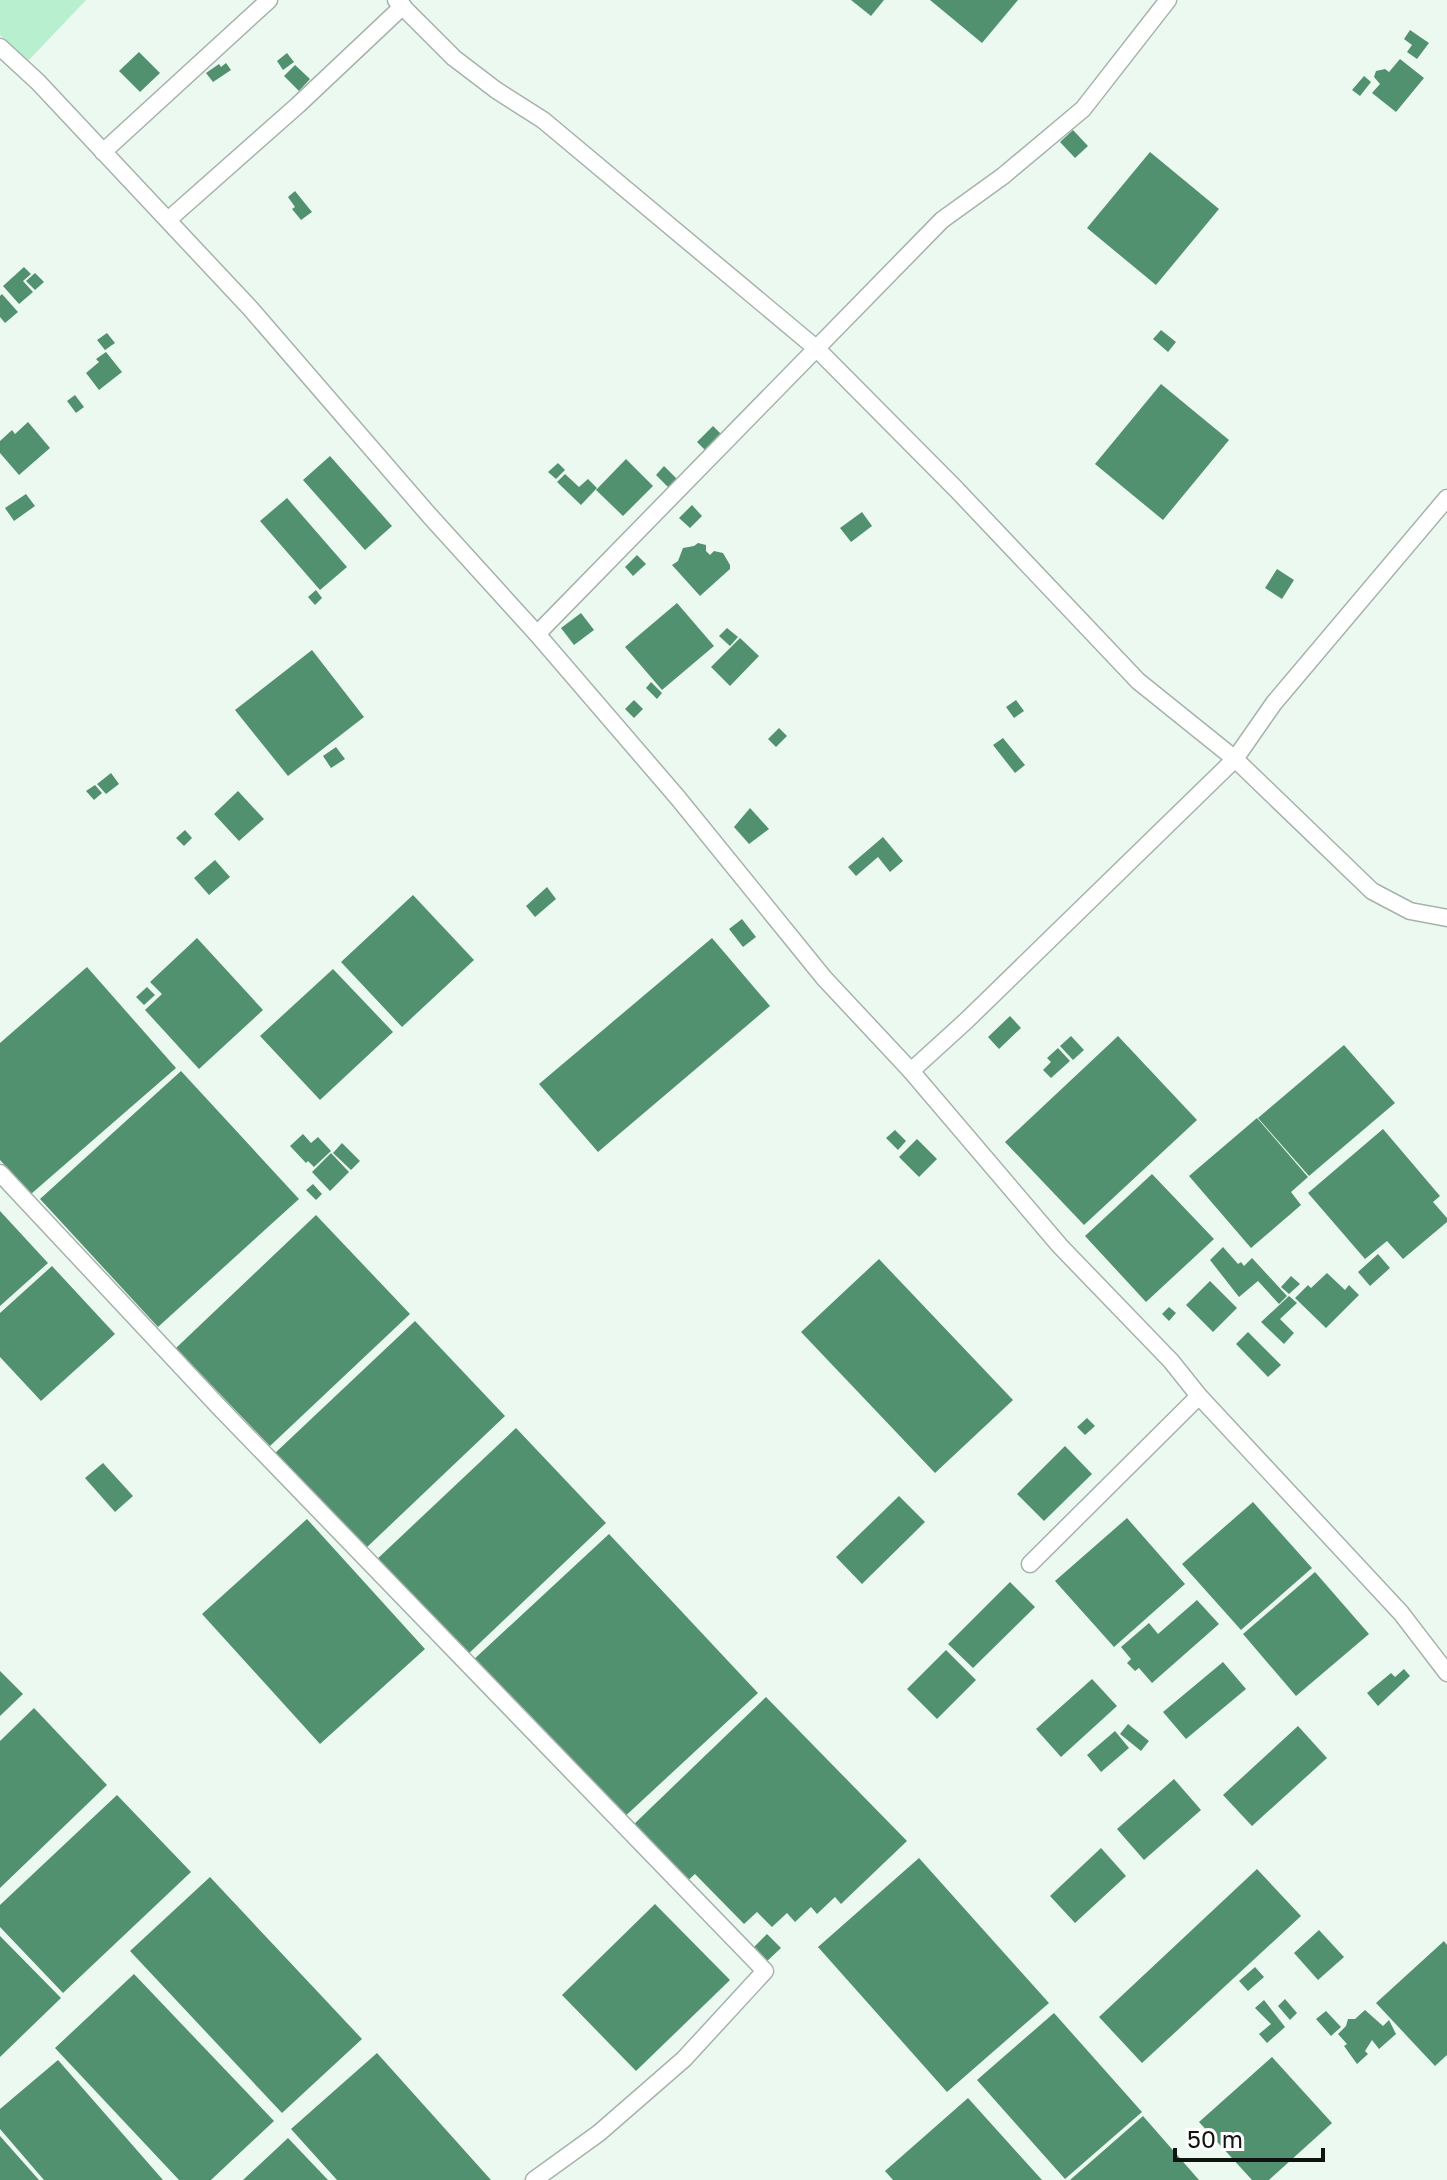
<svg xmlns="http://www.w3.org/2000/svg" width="1447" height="2180" viewBox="0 0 1447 2180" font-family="'Golos Text',sans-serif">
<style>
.green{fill:#b7efcf}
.building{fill:#52916f}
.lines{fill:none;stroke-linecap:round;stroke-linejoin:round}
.minor-casing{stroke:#a6b2ab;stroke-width:19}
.minor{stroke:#fff;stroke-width:16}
</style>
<rect width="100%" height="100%" fill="#ecf9f1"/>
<path class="green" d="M 0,0 L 86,0 L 27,62 L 0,35 Z"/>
<g class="building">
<path d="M 851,0 L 884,0 L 871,16 Z"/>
<path d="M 930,0 L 1018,0 L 982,43 Z"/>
<path d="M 1410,30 L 1429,43 L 1417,59 L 1407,52 L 1412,45 L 1404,39 Z"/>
<path d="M 139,52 L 160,73 L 140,92 L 119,71 Z"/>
<path d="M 287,53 L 294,62 L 283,70 L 277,61 Z"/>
<path d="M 1400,59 L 1424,78 L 1396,112 L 1372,93 L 1380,84 L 1374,77 L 1376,71 L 1385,69 L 1389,72 Z"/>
<path d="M 226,63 L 231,70 L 213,82 L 206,73 L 219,64 L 221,67 Z"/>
<path d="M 295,65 L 310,79 L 299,91 L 284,76 Z"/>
<path d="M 1364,76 L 1371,82 L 1360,96 L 1352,90 Z"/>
<path d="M 1073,130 L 1088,146 L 1075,158 L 1060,142 Z"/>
<path d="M 1150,152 L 1219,209 L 1156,285 L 1087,228 Z"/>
<path d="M 295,191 L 312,212 L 301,220 L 292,209 L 295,207 L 288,197 Z"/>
<path d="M 24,267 L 31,274 L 23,281 L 33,292 L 19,304 L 3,286 Z"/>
<path d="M 35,273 L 44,282 L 35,290 L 26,281 Z"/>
<path d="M 2,294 L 18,312 L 5,323 L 0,317 L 0,296 Z"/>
<path d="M 1161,330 L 1176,342 L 1168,352 L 1153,339 Z"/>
<path d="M 107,333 L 115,343 L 105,350 L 97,340 Z"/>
<path d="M 106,352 L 122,372 L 99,390 L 86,373 L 99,362 L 96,359 Z"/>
<path d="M 1161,384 L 1229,440 L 1163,520 L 1095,464 Z"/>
<path d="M 75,395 L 84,407 L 76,413 L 67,401 Z"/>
<path d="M 28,422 L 50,448 L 19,475 L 0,453 L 0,441 L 12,430 L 15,434 Z"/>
<path d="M 713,426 L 723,436 L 707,452 L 697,442 Z"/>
<path d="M 330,456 L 392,526 L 365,550 L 303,480 Z"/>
<path d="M 626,459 L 653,486 L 623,516 L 596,490 Z"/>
<path d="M 558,463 L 565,470 L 556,479 L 548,472 Z"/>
<path d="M 664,466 L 683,485 L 674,493 L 656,475 Z"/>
<path d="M 565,474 L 579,487 L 588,479 L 597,488 L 581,505 L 557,482 Z"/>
<path d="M 26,494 L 35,506 L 14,521 L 5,508 Z"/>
<path d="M 287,498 L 347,567 L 320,590 L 260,521 Z"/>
<path d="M 692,505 L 702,516 L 690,528 L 679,518 Z"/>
<path d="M 862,512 L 872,526 L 851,542 L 840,528 Z"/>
<path d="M 698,543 L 706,545 L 706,551 L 710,555 L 714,551 L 723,553 L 730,565 L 730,569 L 700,596 L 672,565 L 678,561 L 683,548 L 694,546 Z"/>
<path d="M 637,555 L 646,564 L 633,576 L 625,567 Z"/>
<path d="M 1277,569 L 1294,580 L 1282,599 L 1265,588 Z"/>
<path d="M 316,590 L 322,598 L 315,605 L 308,597 Z"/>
<path d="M 677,603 L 714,646 L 662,690 L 625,647 Z"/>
<path d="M 581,613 L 594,630 L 574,645 L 561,628 Z"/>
<path d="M 727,628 L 738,637 L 730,646 L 719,636 Z"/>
<path d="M 740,638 L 759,656 L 730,686 L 711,667 Z"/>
<path d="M 312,650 L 364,717 L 288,776 L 235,710 Z"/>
<path d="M 651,682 L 662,693 L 657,699 L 646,688 Z"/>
<path d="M 634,700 L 643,709 L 634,718 L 625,709 Z"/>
<path d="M 1016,700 L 1024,711 L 1014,718 L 1006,707 Z"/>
<path d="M 779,728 L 787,736 L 776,747 L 768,739 Z"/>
<path d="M 1003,738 L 1025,765 L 1015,773 L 993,745 Z"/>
<path d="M 336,747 L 345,759 L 331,768 L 323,756 Z"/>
<path d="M 111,773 L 119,784 L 106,794 L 97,784 Z"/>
<path d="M 95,785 L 102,793 L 94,800 L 86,791 Z"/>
<path d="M 238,791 L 264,819 L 239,841 L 214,814 Z"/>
<path d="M 750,808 L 769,829 L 749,844 L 734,827 Z"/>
<path d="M 185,830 L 192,838 L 184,846 L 176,838 Z"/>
<path d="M 883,837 L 903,861 L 890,872 L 878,857 L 856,876 L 848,867 Z"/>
<path d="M 215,860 L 230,877 L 209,895 L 194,878 Z"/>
<path d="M 547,887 L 556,899 L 535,917 L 526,906 Z"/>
<path d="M 413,895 L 474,960 L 402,1027 L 341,962 Z"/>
<path d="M 742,919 L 756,937 L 743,947 L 729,929 Z"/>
<path d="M 197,938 L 263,1010 L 199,1069 L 145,1010 L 162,994 L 150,982 Z"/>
<path d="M 712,938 L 770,1006 L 598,1152 L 539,1084 Z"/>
<path d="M 87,967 L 176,1068 L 31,1194 L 0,1160 L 0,1043 Z"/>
<path d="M 333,969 L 393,1032 L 320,1100 L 260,1036 Z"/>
<path d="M 147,987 L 155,995 L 144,1005 L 136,997 Z"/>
<path d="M 1010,1016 L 1021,1028 L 999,1049 L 988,1037 Z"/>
<path d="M 1071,1036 L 1084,1050 L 1073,1060 L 1060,1046 Z"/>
<path d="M 1118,1036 L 1197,1120 L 1084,1225 L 1005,1142 Z"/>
<path d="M 1344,1045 L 1395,1103 L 1309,1176 L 1258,1118 Z"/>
<path d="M 1058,1048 L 1070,1061 L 1051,1078 L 1043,1070 L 1051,1062 L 1047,1058 Z"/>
<path d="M 181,1071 L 299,1199 L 158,1327 L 40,1199 Z"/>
<path d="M 1257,1118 L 1308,1177 L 1291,1192 L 1301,1205 L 1251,1248 L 1189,1176 Z"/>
<path d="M 1383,1129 L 1440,1196 L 1433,1202 L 1447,1218 L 1447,1222 L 1403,1259 L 1387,1241 L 1365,1259 L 1308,1193 Z"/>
<path d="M 895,1130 L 906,1141 L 898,1150 L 886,1138 Z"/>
<path d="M 303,1134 L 311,1143 L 318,1137 L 331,1151 L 314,1167 L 308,1161 L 306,1163 L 290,1146 Z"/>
<path d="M 917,1139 L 937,1159 L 919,1177 L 899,1157 Z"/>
<path d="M 342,1143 L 360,1161 L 351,1170 L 333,1153 Z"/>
<path d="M 331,1153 L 349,1172 L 330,1191 L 312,1172 Z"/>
<path d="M 1152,1174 L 1214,1239 L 1146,1302 L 1085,1236 Z"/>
<path d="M 313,1184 L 322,1194 L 316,1200 L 306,1190 Z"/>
<path d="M 0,1211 L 48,1263 L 0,1306 Z"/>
<path d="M 316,1215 L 410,1314 L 270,1446 L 176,1348 Z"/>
<path d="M 1223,1247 L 1238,1264 L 1241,1262 L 1244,1266 L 1252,1258 L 1287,1296 L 1279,1304 L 1258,1281 L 1239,1297 L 1210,1260 Z"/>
<path d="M 1378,1254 L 1390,1268 L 1370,1286 L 1358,1272 Z"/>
<path d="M 879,1259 L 1013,1400 L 935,1473 L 801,1332 Z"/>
<path d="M 52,1266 L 115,1334 L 41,1401 L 0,1357 L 0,1313 Z"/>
<path d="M 1327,1273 L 1345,1290 L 1349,1285 L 1359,1295 L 1326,1328 L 1295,1298 L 1308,1285 L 1311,1288 Z"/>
<path d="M 1291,1276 L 1300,1284 L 1289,1294 L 1281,1287 Z"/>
<path d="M 1210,1281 L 1237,1308 L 1213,1332 L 1186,1305 Z"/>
<path d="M 1289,1296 L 1297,1303 L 1280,1319 L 1294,1333 L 1284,1344 L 1261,1322 Z"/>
<path d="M 1169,1307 L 1176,1313 L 1169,1321 L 1162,1314 Z"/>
<path d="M 415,1321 L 505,1416 L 364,1550 L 273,1455 Z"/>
<path d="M 1248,1332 L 1281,1365 L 1268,1377 L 1236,1344 Z"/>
<path d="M 1087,1418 L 1095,1426 L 1085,1435 L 1077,1427 Z"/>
<path d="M 516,1428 L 606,1523 L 465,1657 L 374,1562 Z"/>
<path d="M 1065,1446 L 1092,1474 L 1044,1521 L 1017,1494 Z"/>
<path d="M 103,1463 L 133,1496 L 115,1512 L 85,1478 Z"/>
<path d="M 899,1496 L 925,1522 L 862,1584 L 836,1557 Z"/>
<path d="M 1253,1502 L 1312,1568 L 1241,1630 L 1182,1564 Z"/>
<path d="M 1127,1518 L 1185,1584 L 1114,1647 L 1055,1581 Z"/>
<path d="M 307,1519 L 425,1649 L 320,1744 L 202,1614 Z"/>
<path d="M 609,1534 L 758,1693 L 620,1821 L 471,1662 Z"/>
<path d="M 1315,1572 L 1369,1634 L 1296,1696 L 1243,1634 Z"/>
<path d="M 1010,1582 L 1035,1607 L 973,1668 L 948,1644 Z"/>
<path d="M 1197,1600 L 1219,1624 L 1152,1683 L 1139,1668 L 1135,1671 L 1127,1663 L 1131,1659 L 1121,1647 L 1149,1623 L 1158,1634 Z"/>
<path d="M 946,1650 L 976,1680 L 937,1719 L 907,1689 Z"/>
<path d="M 1223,1662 L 1246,1689 L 1186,1739 L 1163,1712 Z"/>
<path d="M 1404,1669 L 1410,1676 L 1378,1706 L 1367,1693 L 1391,1673 L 1395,1677 Z"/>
<path d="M 0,1671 L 23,1694 L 0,1716 Z"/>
<path d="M 1092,1679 L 1117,1706 L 1061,1757 L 1036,1729 Z"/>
<path d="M 766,1697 L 907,1841 L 841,1904 L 835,1897 L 817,1914 L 811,1907 L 795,1922 L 787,1913 L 772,1927 L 757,1912 L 744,1924 L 695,1874 L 684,1884 L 630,1828 Z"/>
<path d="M 34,1708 L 107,1785 L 0,1888 L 0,1741 Z"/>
<path d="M 1128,1724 L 1149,1741 L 1141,1751 L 1120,1734 Z"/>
<path d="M 1298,1726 L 1327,1758 L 1252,1826 L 1223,1795 Z"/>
<path d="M 1115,1731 L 1129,1748 L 1101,1772 L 1087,1755 Z"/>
<path d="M 1174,1779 L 1201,1810 L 1144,1860 L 1117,1829 Z"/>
<path d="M 117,1795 L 191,1872 L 63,1993 L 0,1927 L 0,1905 Z"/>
<path d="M 1101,1848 L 1126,1876 L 1075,1923 L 1050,1896 Z"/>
<path d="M 919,1858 L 1049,2003 L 947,2092 L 818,1947 Z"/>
<path d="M 1257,1869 L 1301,1916 L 1142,2063 L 1099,2017 Z"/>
<path d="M 210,1877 L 362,2039 L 282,2113 L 130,1951 Z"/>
<path d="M 655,1904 L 730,1980 L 636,2071 L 562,1995 Z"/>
<path d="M 1319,1930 L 1344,1957 L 1318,1980 L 1294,1953 Z"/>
<path d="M 767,1934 L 781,1948 L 764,1964 L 751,1950 Z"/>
<path d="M 0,1936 L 61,1998 L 0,2057 Z"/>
<path d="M 1444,1941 L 1447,1945 L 1447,2055 L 1435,2066 L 1376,2003 Z"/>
<path d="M 1255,1967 L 1264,1977 L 1248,1991 L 1239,1981 Z"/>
<path d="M 134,1974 L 274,2121 L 211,2180 L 179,2180 L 55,2048 Z"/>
<path d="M 1285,1999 L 1297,2013 L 1290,2020 L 1278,2006 Z"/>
<path d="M 1264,2000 L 1285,2027 L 1267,2043 L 1259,2034 L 1271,2024 L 1255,2008 Z"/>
<path d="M 1365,2010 L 1383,2026 L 1389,2020 L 1396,2034 L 1379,2049 L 1372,2040 L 1365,2051 L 1368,2054 L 1357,2064 L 1344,2046 L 1347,2044 L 1338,2034 L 1346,2026 L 1348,2019 L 1355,2019 Z"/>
<path d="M 1326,2011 L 1341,2027 L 1331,2036 L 1316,2019 Z"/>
<path d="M 1054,2013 L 1142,2112 L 1065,2179 L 977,2080 Z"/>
<path d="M 377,2053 L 491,2180 L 337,2180 L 291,2129 Z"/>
<path d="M 1272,2057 L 1332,2123 L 1269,2180 L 1252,2180 L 1199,2122 Z"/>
<path d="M 58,2060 L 163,2180 L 44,2180 L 0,2129 L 0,2109 Z"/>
<path d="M 968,2098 L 1042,2180 L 893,2180 L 885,2171 Z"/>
<path d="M 1143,2116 L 1199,2180 L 1070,2180 Z"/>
<path d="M 0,2136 L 39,2180 L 0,2180 Z"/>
<path d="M 288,2138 L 328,2180 L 243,2180 Z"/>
</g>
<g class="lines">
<defs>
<g id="minor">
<path d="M 396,0 L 454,58 L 496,90 L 543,120 L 817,349 L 956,489 L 1138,681 L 1235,759 L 1372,891 L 1410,911 L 1447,918"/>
<path d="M 0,47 L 38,82 L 250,308 L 429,515 L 537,634 L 678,798 L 824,978 L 911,1071 L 1060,1246 L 1171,1361 L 1199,1396 L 1401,1613 L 1447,1673"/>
<path d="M 103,152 L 269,0"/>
<path d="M 168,220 L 298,105 L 403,6"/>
<path d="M 537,634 L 942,220 L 1003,176 L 1083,109 L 1168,0"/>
<path d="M 911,1071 L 967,1020 L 1235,759 L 1274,703 L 1447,498"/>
<path d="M 0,1173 L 220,1408 L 765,1971 L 684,2059 L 599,2133 L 534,2180"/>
<path d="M 1030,1564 L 1199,1396"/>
</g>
</defs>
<use href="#minor" class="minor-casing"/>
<use href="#minor" class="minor"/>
</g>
<path d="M1175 2148v12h148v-12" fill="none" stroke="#101411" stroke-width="4"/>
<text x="1187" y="2148" font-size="24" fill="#101411" stroke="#ffffff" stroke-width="6" paint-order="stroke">50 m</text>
</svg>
